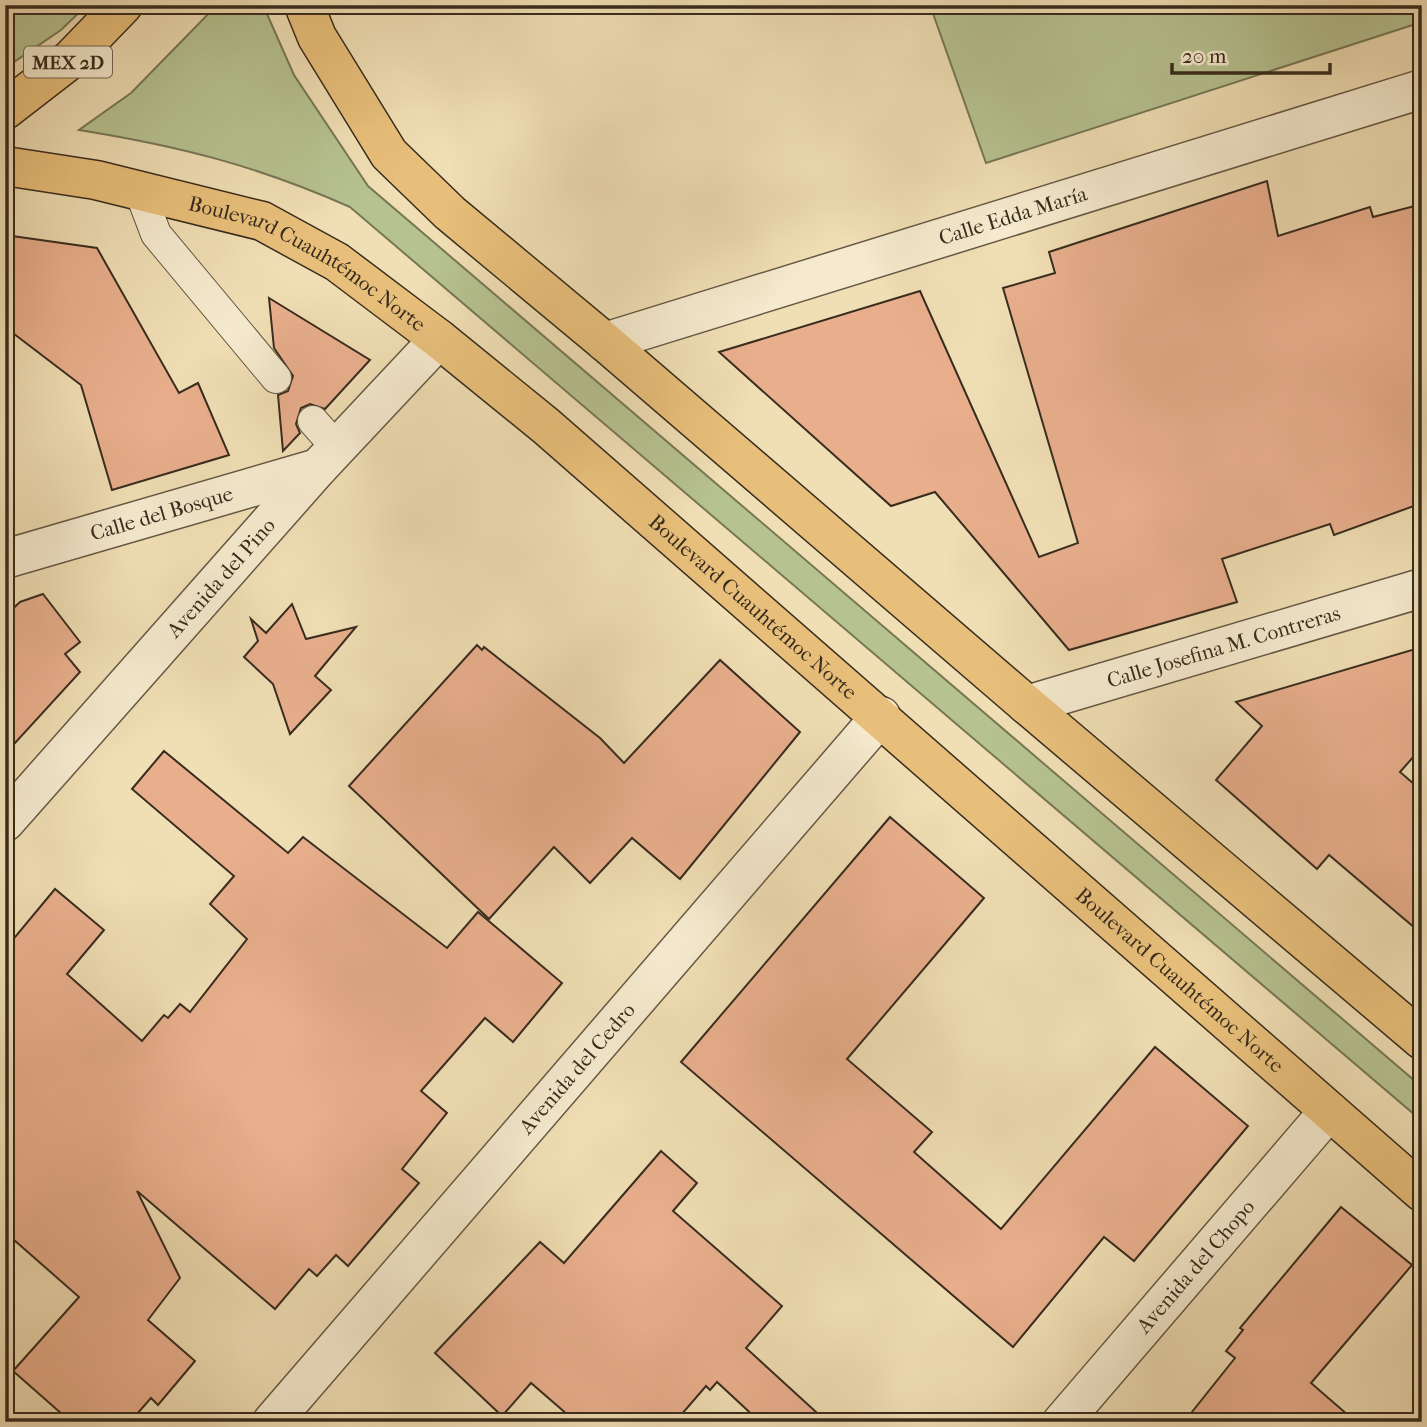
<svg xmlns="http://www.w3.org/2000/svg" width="1427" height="1427" viewBox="0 0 1427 1427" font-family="'IM FELL French Canon',serif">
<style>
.green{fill:#b6c290;stroke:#777757;stroke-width:2}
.building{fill:#e9af8d;stroke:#382c1e;stroke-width:2}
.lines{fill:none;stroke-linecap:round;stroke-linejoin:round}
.lane-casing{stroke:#665844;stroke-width:32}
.street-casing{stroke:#665844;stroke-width:41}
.primary-casing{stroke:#382c1e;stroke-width:41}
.highway-casing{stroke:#382c1e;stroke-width:41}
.lane{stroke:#f5eace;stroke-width:30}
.street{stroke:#f5eace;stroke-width:38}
.primary{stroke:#e8bf7a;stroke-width:38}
.highway{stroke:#e8bf7a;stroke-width:38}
.labels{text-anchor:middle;stroke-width:7;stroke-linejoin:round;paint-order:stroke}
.shield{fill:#f5eace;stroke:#716553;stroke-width:2}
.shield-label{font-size:19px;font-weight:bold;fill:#382c1e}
.street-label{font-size:21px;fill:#382c1e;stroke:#f5eace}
</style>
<rect width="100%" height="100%" fill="#f0deb4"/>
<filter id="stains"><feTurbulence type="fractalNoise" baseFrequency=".00286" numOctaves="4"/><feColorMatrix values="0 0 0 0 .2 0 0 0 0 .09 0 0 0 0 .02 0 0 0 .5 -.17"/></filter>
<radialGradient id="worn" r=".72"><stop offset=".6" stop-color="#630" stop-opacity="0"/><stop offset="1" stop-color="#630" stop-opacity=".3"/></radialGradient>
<g class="green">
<path d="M 5,5 L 87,5 L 61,30 L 5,68 Z"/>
<path d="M 217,5 L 263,5 L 294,75 L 368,186 L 1422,1087 L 1422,1121 L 350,207 C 258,166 179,146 79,130 L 131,93 Z"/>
<path d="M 930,5 L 1422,5 L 1422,22 L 986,163 Z"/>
</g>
<g class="building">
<path d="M 1267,181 L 1278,236 L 1370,207 L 1373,217 L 1422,204 L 1422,503 L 1334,535 L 1330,524 L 1222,559 L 1237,602 L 1069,650 L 935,492 L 891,506 L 719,352 L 920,291 L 1039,557 L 1078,543 L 1003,288 L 1055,273 L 1049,252 Z"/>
<path d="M 5,235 L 97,248 L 179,393 L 198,383 L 229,455 L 112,490 L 81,385 L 5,327 Z"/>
<path d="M 269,298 L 370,360 L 325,409 L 310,404 L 301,408 L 296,424 L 300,433 L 283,451 L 278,395 L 288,391 L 293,376 L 274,348 Z"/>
<path d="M 43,594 L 80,642 L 65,654 L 80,672 L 5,754 L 5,616 L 20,602 Z"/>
<path d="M 292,604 L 306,639 L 356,627 L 315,676 L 331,690 L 290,734 L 273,684 L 244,657 L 258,641 L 251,619 L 266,633 Z"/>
<path d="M 477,645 L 482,650 L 484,647 L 600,738 L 624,763 L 720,660 L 800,732 L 680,879 L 632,838 L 590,883 L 554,847 L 489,919 L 349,786 Z"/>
<path d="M 1422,647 L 1422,747 L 1400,772 L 1422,791 L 1422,934 L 1329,855 L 1317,869 L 1216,780 L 1262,726 L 1236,702 Z"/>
<path d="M 164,751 L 288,853 L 303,837 L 447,948 L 478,912 L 562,983 L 513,1042 L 485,1018 L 421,1091 L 447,1113 L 402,1169 L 419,1183 L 348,1266 L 336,1255 L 317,1276 L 309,1269 L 275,1309 L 137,1191 L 180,1278 L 148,1320 L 195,1361 L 158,1405 L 151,1398 L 130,1422 L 71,1422 L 13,1371 L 79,1297 L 5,1232 L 5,949 L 55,889 L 104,930 L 67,974 L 142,1041 L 164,1015 L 168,1018 L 180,1004 L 190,1012 L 247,939 L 210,904 L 234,876 L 132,789 Z"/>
<path d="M 890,817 L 984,898 L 847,1059 L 932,1132 L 914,1152 L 1001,1229 L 1155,1047 L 1248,1126 L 1134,1261 L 1104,1237 L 1013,1347 L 681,1062 Z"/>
<path d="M 661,1151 L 697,1183 L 673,1211 L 782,1306 L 746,1348 L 827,1422 L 760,1422 L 717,1382 L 710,1390 L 706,1386 L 675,1422 L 576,1422 L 531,1383 L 502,1416 L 435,1353 L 540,1242 L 564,1263 Z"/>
<path d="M 1341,1207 L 1412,1265 L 1311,1383 L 1356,1422 L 1184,1422 L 1235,1358 L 1226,1351 L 1243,1330 L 1240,1328 Z"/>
</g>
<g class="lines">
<defs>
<g id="lane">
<path d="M 140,192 L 156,234 L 276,378"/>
<path d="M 313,421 L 337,448"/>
</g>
<g id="street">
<path id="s1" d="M 605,342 L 1422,89"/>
<path id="s2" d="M 5,559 L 318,468"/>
<path id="s3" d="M 1027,705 L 1422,588"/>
<path id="s4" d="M 5,822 L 318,468 L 439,339"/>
<path id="s5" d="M 272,1422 L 881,716"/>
<path id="s6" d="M 1062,1422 L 1329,1111"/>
</g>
<g id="primary">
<path d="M 304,5 L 317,37 L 389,154 L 450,213 L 605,342 L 1027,705 L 1422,1040"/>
<path id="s7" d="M 5,166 L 96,180 L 262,221 L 337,262 L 439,339 L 546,426 L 1422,1192"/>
</g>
<path id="highway" d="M 5,110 L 71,59 L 123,5"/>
</defs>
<use href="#lane" class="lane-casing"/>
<use href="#street" class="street-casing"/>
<use href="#primary" class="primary-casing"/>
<use href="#highway" class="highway-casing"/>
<use href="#lane" class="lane"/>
<use href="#street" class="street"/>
<use href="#primary" class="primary"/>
<use href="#highway" class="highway"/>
</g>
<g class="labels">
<rect class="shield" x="24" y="46.5" width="88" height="31" rx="5"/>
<g class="shield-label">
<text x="68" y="69">MEX 2D</text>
</g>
<g class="street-label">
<text dy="7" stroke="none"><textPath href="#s1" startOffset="427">Calle Edda María</textPath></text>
<text dy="7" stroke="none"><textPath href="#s7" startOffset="322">Boulevard Cuauhtémoc Norte</textPath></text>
<text dy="7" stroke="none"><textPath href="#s2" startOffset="163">Calle del Bosque</textPath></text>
<text dy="7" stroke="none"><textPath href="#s4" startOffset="326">Avenida del Pino</textPath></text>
<text dy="7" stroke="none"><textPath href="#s7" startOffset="889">Boulevard Cuauhtémoc Norte</textPath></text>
<text dy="7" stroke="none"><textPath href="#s3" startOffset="205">Calle Josefina M. Contreras</textPath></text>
<text dy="7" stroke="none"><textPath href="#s7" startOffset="1456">Boulevard Cuauhtémoc Norte</textPath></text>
<text dy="7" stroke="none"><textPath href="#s5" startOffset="467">Avenida del Cedro</textPath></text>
<text dy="7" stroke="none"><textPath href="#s6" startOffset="205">Avenida del Chopo</textPath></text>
</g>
</g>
<rect width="1427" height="1427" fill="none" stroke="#f0deb4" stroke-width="28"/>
<rect x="7" y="7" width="1413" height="1413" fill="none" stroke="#382c1e" stroke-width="3.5"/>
<rect x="14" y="14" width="1399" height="1399" fill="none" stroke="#382c1e" stroke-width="2"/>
<path d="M1172 63v10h158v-10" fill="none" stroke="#382c1e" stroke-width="3.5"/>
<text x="1182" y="63" font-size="21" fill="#382c1e" stroke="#f5eace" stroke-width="5" paint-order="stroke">20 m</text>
<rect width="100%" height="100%" filter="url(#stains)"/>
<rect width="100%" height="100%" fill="url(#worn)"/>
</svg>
